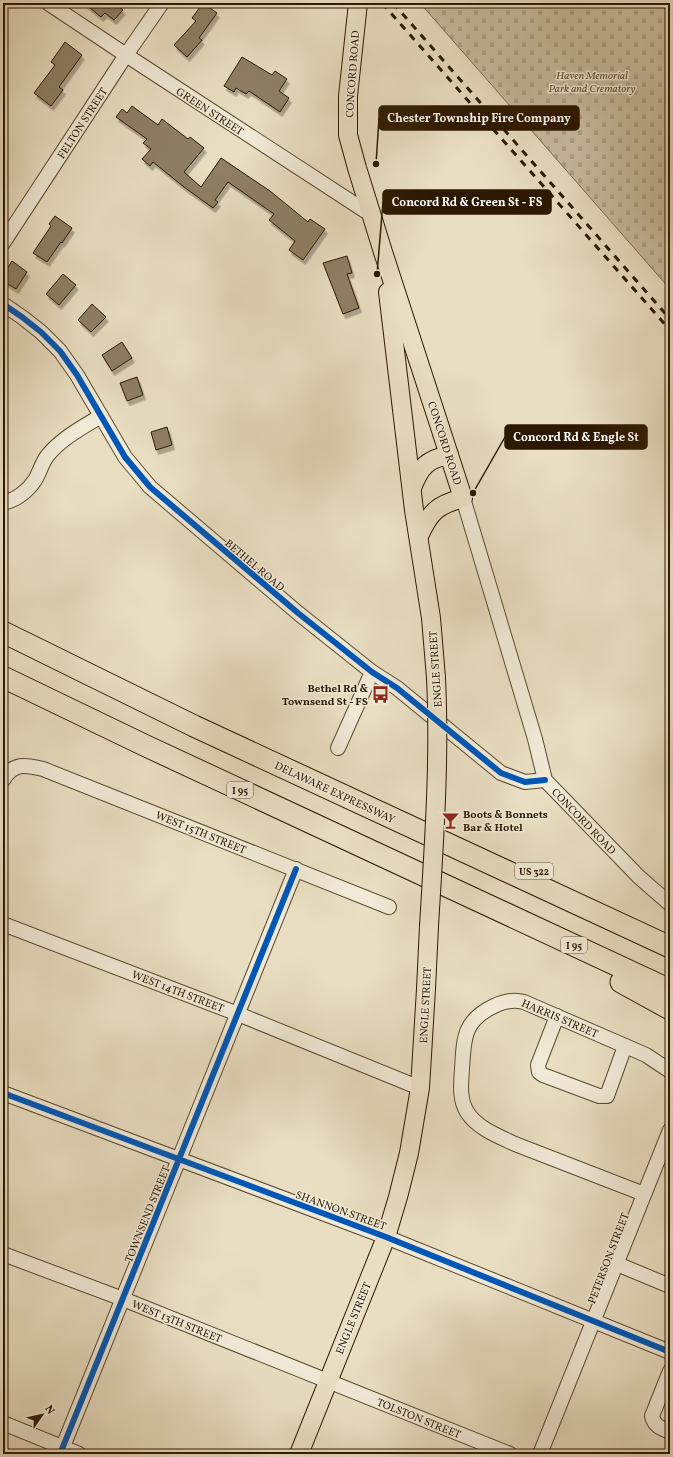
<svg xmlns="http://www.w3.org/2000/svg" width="673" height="1457" viewBox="0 0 673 1457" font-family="Vollkorn,serif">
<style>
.cemetery{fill:url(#cemetery-stones);stroke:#7a6a50}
.building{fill:#8e7f65;stroke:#2c1800;filter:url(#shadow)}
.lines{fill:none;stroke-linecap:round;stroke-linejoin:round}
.minor-casing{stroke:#5b4a30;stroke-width:16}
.major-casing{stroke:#2c1800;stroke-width:20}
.highway-casing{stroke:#2c1800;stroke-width:23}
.minor{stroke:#f1ead7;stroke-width:14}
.major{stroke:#e9dec2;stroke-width:18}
.highway{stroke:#e9dec2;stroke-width:21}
.rail{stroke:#2c1800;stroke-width:3;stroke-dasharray:7 7;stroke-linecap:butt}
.major-bridge-casing{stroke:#2c1800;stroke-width:20;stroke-linecap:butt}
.major-bridge{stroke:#e9dec2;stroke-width:18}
.cycleway-casing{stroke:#f1ead7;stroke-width:8}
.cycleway{stroke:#0057b8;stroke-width:6}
.labels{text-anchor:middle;stroke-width:3;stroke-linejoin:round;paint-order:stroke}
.shield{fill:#f1ead7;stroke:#675740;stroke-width:1}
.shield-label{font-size:10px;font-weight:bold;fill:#2c1800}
.street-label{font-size:11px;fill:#2c1800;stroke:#f1ead7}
.park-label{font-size:11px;font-style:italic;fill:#5b4930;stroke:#f1ead7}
.poi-label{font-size:11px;font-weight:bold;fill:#2c1800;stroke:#f1ead7;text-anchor:end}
.leader{fill:none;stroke:#2c1800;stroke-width:1.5}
.callout-dot{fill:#2c1800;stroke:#f1ead7;stroke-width:1.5}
.callout{fill:#2c1800;stroke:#2c1800;stroke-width:1.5}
.callout-label{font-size:12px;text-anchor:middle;font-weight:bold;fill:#fff}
</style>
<defs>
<pattern id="cemetery-stones" width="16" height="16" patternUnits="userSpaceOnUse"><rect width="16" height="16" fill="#c9bca1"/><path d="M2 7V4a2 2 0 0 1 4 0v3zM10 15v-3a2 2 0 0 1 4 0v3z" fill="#ada189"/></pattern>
<filter id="shadow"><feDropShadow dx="2.5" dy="4.5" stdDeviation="0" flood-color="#0004"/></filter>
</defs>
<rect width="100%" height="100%" fill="#e9dec2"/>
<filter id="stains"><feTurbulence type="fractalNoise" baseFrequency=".005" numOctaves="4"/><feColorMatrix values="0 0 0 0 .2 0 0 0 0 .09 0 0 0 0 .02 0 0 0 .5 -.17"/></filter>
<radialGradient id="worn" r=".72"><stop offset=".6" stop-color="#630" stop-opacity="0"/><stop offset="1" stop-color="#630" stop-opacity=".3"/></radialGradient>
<path class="cemetery" d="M 420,3 L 670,3 L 670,289 Z"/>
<g class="building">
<path d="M 84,3 L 114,3 L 123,10 L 114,20 L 105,13 L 101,17 Z"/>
<path d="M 203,3 L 217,13 L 199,38 L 202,40 L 187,57 L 174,45 L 196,21 L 192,18 Z"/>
<path d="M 65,42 L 82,55 L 59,87 L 63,90 L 51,106 L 34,93 L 55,65 L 51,62 Z"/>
<path d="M 242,57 L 272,75 L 275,71 L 287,79 L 279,91 L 289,98 L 280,112 L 249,91 L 246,94 L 236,88 L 234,92 L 224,86 Z"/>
<path d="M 132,106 L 158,125 L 162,119 L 188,139 L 190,137 L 204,148 L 184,172 L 201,187 L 221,158 L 270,191 L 308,222 L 310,219 L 325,229 L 303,260 L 289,250 L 295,241 L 269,220 L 274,214 L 228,182 L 215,200 L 218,202 L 213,208 L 184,187 L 153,162 L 150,166 L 142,159 L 151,149 L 143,143 L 147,139 L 116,117 L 122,109 L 127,113 Z"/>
<path d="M 55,216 L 72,228 L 62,243 L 61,242 L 47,262 L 33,253 L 51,226 L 49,224 Z"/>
<path d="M 347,256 L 352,273 L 347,274 L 359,308 L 343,314 L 323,263 Z"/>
<path d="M 12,261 L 27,272 L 16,289 L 3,281 L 3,275 Z"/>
<path d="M 63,274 L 76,285 L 59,305 L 46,294 Z"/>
<path d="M 92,304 L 106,317 L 91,332 L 78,320 Z"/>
<path d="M 122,342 L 132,358 L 112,371 L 102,355 Z"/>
<path d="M 137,377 L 143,395 L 127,401 L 120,383 Z"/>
<path d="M 167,427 L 172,445 L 156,450 L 151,432 Z"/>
</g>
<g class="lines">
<defs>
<g id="minor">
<path d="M 48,3 L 126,55 L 373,216"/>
<path d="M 3,243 L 126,55 L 162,3"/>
<path d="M 3,304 L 22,317 L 41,332 L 60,351 L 77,375 L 125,457 L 150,487 L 298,613 L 372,672 L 397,688 L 501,773 L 525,782 L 545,780"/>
<path d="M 463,498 L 535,739 L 545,780 L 639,877 L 670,904"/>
<path d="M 3,503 C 16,500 28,491 35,480 C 40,472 42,462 48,455 C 62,438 83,427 101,416"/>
<path d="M 338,748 L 372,672"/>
<path d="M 3,780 C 13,762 26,765 43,769 L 389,907"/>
<path d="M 3,924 L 238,1014 L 420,1088"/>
<path d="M 557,1016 L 538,1065 L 539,1072 L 543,1075 L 599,1096 L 607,1096 L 625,1046"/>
<path d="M 3,1093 L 386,1237 L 670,1352"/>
<path d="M 644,1194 L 515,1144 C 498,1136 477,1128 467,1112 C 459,1099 461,1083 462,1069 C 464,1038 463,1021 494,1006 C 504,1001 513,999 524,1002 L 646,1055 L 670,1071"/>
<path d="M 3,1254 L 123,1299 L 510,1454"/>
<path d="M 617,1264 L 670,1286"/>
<path d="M 670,1371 L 652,1416 C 654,1426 661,1428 670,1432"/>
<path d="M 3,1423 L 79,1454"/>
<path d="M 60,1454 L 296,869"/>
<path d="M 540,1454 C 584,1346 627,1238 670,1130"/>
</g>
<g id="major">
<path d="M 358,3 L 348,96 L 348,135 L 357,168 L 383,252 L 463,498 C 437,505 430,512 419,536"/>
<path d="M 388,292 L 414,510 L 431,618 L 436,678"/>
<path d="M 412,488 C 420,467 427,459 449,455"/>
<path d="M 299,1454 L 386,1237 L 398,1197 L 409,1153 L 420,1088 L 426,989 L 429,926"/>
</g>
<g id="highway">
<path d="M 3,632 L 194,726 L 670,947"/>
<path d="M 3,677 L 144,745 L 670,990"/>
<path d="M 621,982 L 670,1009"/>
</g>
</defs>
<use href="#minor" class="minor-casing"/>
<use href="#major" class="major-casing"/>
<use href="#highway" class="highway-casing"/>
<use href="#minor" class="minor"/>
<use href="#major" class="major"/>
<use href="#highway" class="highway"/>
<g class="rail">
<path d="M 382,3 L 670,330"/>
<path d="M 393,3 L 670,319"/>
</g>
<defs>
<path id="major-bridge" d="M 429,926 C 434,843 440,761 436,678"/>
</defs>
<use href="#major-bridge" class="major-bridge-casing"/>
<use href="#major-bridge" class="major-bridge"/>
<defs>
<g id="cycleway">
<path d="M 3,304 L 22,317 L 41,332 L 60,351 L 77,375 L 125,457 L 150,487 L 298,613 L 372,672 L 397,688 L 501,773 L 525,782 L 545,780"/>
<path d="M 3,1093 L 386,1237 L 670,1352"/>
<path d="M 60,1454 L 296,869"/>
</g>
</defs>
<use href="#cycleway" class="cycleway-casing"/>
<use href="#cycleway" class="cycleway"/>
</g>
<defs>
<symbol id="bus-bare" viewBox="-9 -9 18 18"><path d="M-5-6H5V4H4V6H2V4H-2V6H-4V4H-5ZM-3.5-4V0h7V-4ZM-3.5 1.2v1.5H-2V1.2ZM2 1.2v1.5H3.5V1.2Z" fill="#8f2418" stroke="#f1ead7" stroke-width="2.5" paint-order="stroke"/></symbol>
<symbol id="bar-bare" viewBox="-9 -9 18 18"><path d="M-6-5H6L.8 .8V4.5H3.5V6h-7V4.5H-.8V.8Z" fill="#8f2418" stroke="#f1ead7" stroke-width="2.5" paint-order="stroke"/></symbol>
</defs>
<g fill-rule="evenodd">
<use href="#bus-bare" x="368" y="682" width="25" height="25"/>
<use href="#bar-bare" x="438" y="808" width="25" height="25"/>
</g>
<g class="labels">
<g class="shield">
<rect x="227" y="782" width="26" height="16" rx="3"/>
<rect x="515" y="863" width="38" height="16" rx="3"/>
<rect x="561" y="937" width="26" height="16" rx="3"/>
</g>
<g class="shield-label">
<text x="240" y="794">I 95</text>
<text x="534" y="875">US 322</text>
<text x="574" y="949">I 95</text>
</g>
<g class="street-label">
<text transform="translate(352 74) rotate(-86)" y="4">CONCORD ROAD</text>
<text transform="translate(210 111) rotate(33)" y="4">GREEN STREET</text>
<text transform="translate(82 123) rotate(-57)" y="4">FELTON STREET</text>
<text transform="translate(445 443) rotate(72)" y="4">CONCORD ROAD</text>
<text transform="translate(255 565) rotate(40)" y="4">BETHEL ROAD</text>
<text transform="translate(435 669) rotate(-94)" y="4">ENGLE STREET</text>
<text transform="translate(335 792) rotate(25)" y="4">DELAWARE EXPRESSWAY</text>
<text transform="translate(584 821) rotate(46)" y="4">CONCORD ROAD</text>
<text transform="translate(201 832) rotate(22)" y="4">WEST 15TH STREET</text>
<text transform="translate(178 991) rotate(21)" y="4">WEST 14TH STREET</text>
<text transform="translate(425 1005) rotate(-87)" y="4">ENGLE STREET</text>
<text transform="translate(560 1018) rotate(23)" y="4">HARRIS STREET</text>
<text transform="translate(341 1210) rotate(20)" y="4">SHANNON STREET</text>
<text transform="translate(147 1214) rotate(-68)" y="4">TOWNSEND STREET</text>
<text transform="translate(608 1258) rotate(-69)" y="4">PETERSON STREET</text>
<text transform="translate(353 1318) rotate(-68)" y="4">ENGLE STREET</text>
<text transform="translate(177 1321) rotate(22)" y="4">WEST 13TH STREET</text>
<text transform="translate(419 1418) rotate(22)" y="4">TOLSTON STREET</text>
</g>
<g class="park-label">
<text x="592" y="79">Haven Memorial<tspan x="592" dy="13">Park and Crematory</tspan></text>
</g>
<g class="poi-label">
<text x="368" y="692">Bethel Rd &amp;<tspan x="368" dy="13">Townsend St - FS</tspan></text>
<text x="463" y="818" text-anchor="start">Boots &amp; Bonnets<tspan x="463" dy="13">Bar &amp; Hotel</tspan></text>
</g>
</g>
<path class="leader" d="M376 164L379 118M377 274L383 202M473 493L505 437"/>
<g class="callout-dot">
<circle cx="376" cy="164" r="4"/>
<circle cx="377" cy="274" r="4"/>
<circle cx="473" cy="493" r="4"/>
</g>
<g class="callout">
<rect x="379" y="106" width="200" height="24" rx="4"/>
<rect x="383" y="190" width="168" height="24" rx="4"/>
<rect x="505" y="425" width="142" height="24" rx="4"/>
</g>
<g class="callout-label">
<text x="479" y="122">Chester Township Fire Company</text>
<text x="467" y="206">Concord Rd &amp; Green St - FS</text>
<text x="576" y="441">Concord Rd &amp; Engle St</text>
</g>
<rect width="673" height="1457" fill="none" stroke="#e9dec2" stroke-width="16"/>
<rect x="4" y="4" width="665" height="1449" fill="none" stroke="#2c1800" stroke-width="2"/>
<rect x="8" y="8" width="657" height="1441" fill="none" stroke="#2c1800"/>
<g transform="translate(42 1415) rotate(56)" stroke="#f1ead7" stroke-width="3" paint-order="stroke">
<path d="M0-3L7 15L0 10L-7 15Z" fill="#2c1800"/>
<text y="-6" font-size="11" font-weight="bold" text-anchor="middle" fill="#2c1800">N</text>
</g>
<rect width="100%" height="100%" filter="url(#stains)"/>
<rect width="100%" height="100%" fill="url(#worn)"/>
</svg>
